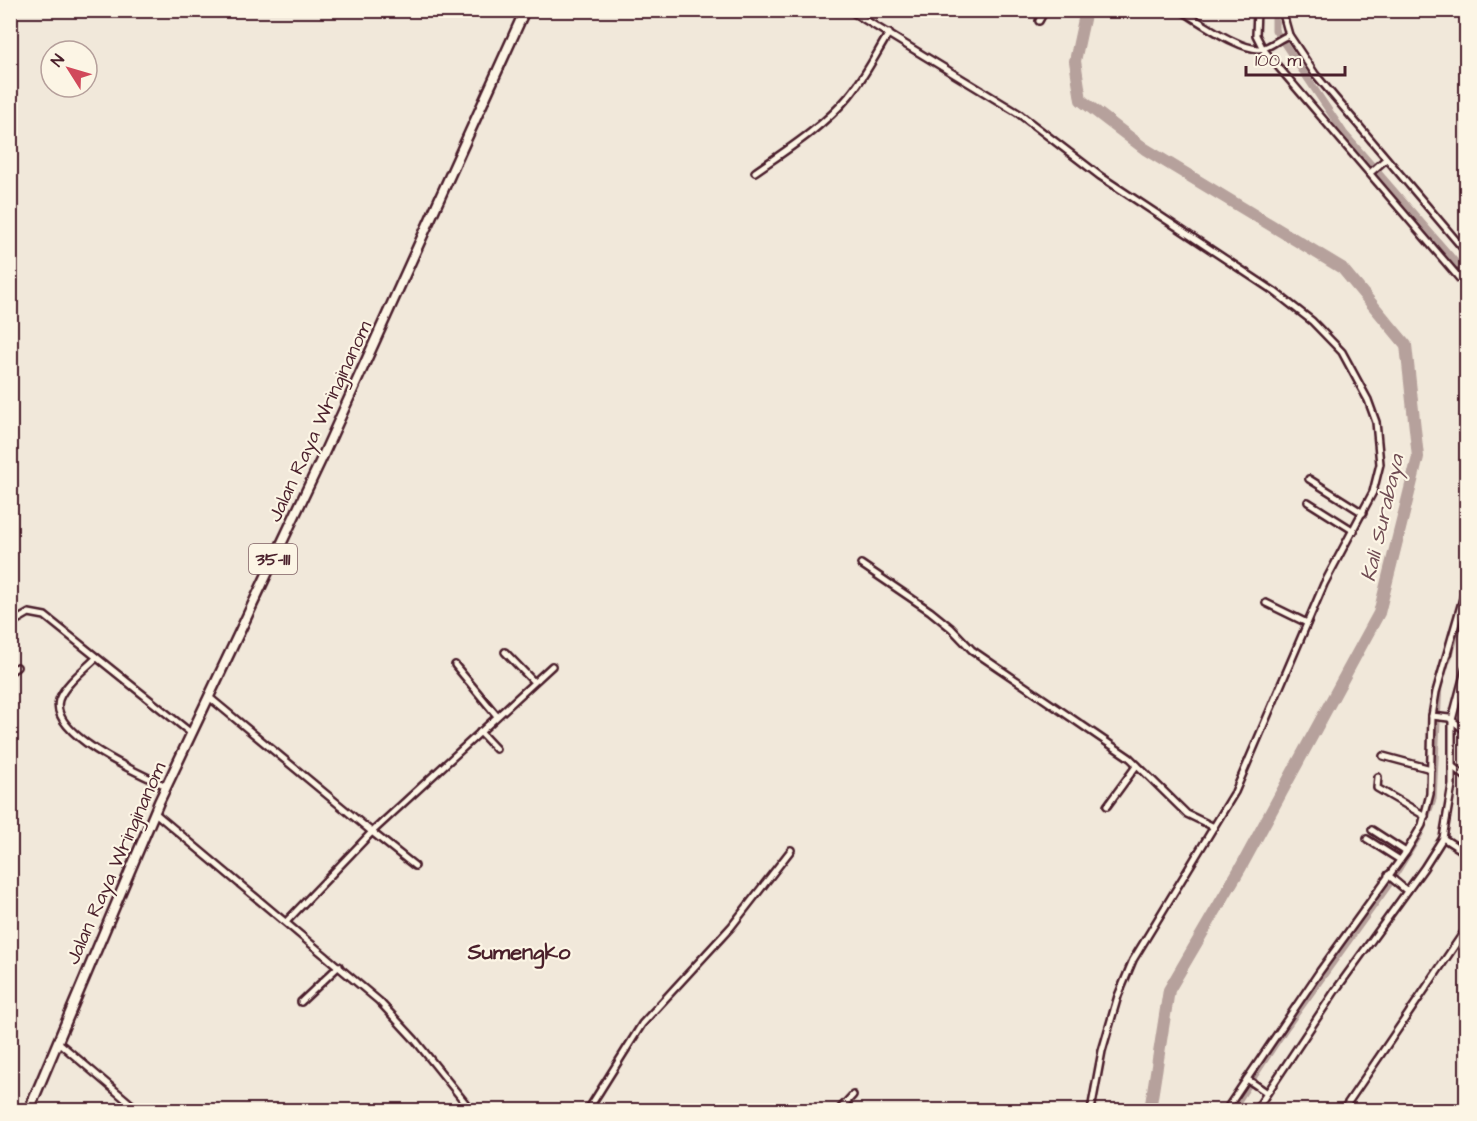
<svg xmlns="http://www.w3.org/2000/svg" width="1477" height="1121" viewBox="0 0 1477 1121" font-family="'Architects Daughter',sans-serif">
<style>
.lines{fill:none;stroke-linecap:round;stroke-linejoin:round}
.canal{stroke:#b6a19c;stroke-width:7}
.river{stroke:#b6a19c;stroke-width:12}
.street-casing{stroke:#4a1f2b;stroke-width:10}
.primary-casing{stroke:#4a1f2b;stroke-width:13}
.street{stroke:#fcf5e5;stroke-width:5}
.primary{stroke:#fcf5e5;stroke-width:8}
.labels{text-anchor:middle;stroke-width:4.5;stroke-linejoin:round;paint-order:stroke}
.shield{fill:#fcf5e5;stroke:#7f5f63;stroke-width:1.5}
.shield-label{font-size:18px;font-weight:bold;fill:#4a1f2b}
.street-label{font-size:20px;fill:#4a1f2b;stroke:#fcf5e5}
.water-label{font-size:21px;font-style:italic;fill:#704c53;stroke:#fcf5e5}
.quarter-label{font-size:22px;font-weight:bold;fill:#4a1f2b;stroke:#fcf5e5}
</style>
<rect width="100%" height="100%" fill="#f1e8da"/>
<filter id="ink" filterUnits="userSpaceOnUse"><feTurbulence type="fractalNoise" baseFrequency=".0167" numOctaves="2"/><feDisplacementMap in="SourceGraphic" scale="12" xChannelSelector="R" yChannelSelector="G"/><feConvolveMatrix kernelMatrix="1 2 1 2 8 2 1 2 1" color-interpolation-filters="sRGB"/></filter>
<g filter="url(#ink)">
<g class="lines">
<g class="canal">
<path d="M 1275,10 L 1275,30 L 1344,133 L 1466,274"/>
<path d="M 1448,660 L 1466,604"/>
<path d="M 1232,1110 L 1285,1029 L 1390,883 L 1420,834 L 1433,799 L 1439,684"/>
</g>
<path class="river" d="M 1086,10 L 1075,61 L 1081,100 L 1145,149 L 1342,268 L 1406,345 L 1418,457 L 1379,613 L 1241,867 L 1169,990 L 1150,1110"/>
<defs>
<g id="street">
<path d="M 849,10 L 1018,113 L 1100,176 L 1275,292 L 1312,321 L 1342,352 L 1368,400 L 1376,422 L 1380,464 L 1373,492 L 1324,584 L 1235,792 L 1133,960 L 1118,996 L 1102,1051 L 1091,1110"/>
<path d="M 1180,10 C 1198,20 1245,55 1264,48 C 1273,45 1280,38 1289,35"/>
<path d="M 1257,10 L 1256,35 L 1263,49 L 1466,286"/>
<path d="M 1282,10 L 1289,35 L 1315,74 L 1466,252"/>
<path d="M 1039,21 L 1045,10"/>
<path d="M 755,172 C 788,149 823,127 849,96 C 865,77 876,54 889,33"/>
<path d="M 1370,173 L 1386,159"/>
<path d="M 1309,479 L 1363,513"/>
<path d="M 1308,502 L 1354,531"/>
<path d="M 861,564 L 930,611 L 951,628 L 972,650 L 1130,758 L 1187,814 L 1214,827"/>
<path d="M 1266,603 L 1307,623"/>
<path d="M 10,624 L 29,613 L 45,616 L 191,733"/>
<path d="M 505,652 L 533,681"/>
<path d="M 96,658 C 85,669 64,685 59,700 C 49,735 142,775 166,786"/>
<path d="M 455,665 L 497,716"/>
<path d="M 10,672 L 17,667"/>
<path d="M 209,697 L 372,832 L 552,666"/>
<path d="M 1432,716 L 1449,718 L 1466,731"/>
<path d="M 480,732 L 496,749"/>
<path d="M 1383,756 L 1431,769"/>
<path d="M 1453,767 L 1466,777"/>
<path d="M 1378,777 L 1377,788 L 1425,816"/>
<path d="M 1107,806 L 1137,765"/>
<path d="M 154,812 L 379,1001 L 415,1040 L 471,1110"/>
<path d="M 1372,830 L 1406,852"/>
<path d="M 1443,838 L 1466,853"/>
<path d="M 1367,839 L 1400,860"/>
<path d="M 1388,875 L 1407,891"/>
<path d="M 286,922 L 372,832 L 415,866"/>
<path d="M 301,1002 L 339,966"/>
<path d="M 57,1041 L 138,1110"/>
<path d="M 1247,1079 L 1266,1092"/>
<path d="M 588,1110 L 642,1024 L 731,927 L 791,850"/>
<path d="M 711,1110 L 720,1110"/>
<path d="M 839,1110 L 853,1095"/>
<path d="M 1226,1110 L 1320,971 L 1406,852 L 1422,825 L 1430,794 L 1432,716 L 1436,692 L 1466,588"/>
<path d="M 1256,1110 L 1335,991 L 1424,868 L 1443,838 L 1452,785 L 1452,720 L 1466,667"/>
<path d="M 1343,1110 L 1466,929"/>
</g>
<path id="primary" d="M 29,1110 L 159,802 L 321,460 L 525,10"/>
</defs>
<use href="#street" class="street-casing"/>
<use href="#primary" class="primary-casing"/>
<use href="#street" class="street"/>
<use href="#primary" class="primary"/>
</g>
</g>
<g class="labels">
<rect class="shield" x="249" y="544" width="48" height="30" rx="4.5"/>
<g class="shield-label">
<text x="273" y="565">35-111</text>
</g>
<g class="street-label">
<text transform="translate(319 421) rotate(-65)" y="7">Jalan Raya Wringinanom</text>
<text transform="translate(115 863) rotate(-66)" y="7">Jalan Raya Wringinanom</text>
</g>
<g class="water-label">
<text transform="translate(1382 518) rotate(-77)" y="7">Kali Surabaya</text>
</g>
<g class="quarter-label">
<text x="519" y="959">Sumengko</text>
</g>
</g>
<rect width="1477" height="1121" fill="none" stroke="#fcf5e5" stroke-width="36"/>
<rect x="18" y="18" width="1441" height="1085" fill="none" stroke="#4a1f2b" stroke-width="2" filter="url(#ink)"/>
<g transform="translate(69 69) rotate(307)"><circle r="28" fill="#fcf5e5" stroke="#b59f9b" stroke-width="1.5"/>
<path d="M0-4.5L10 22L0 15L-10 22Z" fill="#d1495b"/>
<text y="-9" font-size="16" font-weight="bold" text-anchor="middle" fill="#4a1f2b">N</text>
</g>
<path d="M1246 66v9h99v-9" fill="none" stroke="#4a1f2b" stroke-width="3"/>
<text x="1255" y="66" font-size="18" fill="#4a1f2b" stroke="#fcf5e5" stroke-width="4.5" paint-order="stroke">100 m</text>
</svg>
